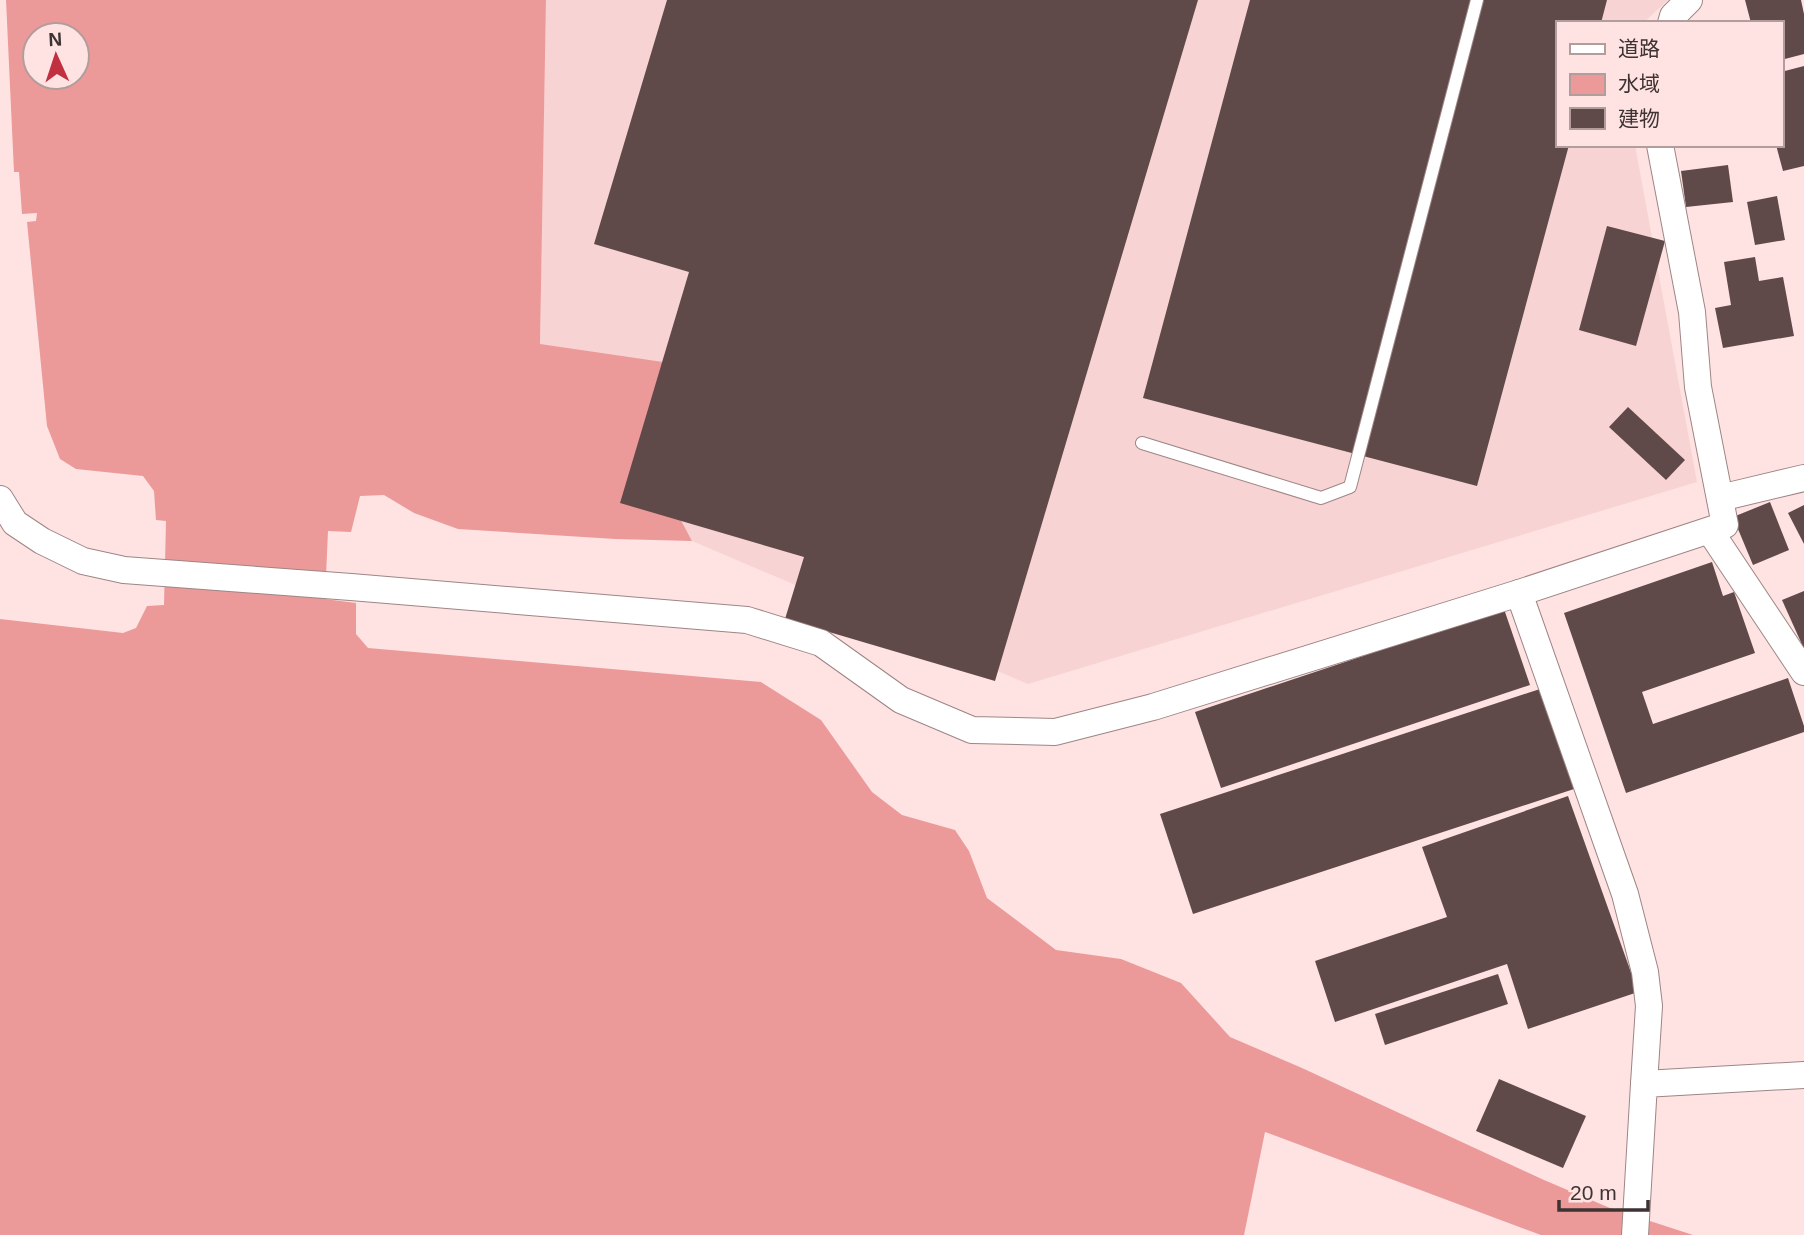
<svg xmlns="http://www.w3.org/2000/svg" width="1804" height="1235" viewBox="0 0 1804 1235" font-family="Arial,'Noto Sans JP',sans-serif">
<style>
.built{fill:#f7d4d3}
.water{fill:#eb9a99;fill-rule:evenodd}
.building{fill:#604a49}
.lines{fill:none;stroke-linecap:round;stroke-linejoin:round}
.lane-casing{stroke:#9e8585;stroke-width:14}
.street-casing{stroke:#9e8585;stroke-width:28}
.lane{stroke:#fff;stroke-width:12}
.street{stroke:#fff;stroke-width:26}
</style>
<rect width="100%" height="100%" fill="#fee3e2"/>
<path class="built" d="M 546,0 L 1668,0 L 1643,23 L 1557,23 L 1557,145 L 1635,145 L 1697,482 L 1028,684 L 692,541 L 660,481 L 540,344 Z"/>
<path class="water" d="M 6,0 L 546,0 L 540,344 L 663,362 L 660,481 L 692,541 L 615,539 L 458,529 L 414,513 L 384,495 L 360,496 L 351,532 L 328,531 L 325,599 L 356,603 L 356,634 L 368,648 L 761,682 L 821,720 L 872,792 L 902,815 L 955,830 L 969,851 L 987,898 L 1056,950 L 1121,959 L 1181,983 L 1230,1037 L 1302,1068 L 1544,1180 L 1610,1208 L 1693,1235 L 1541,1235 L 1265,1132 L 1244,1235 L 0,1235 L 0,619 L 123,633 L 136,628 L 147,606 L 164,605 L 166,521 L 156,520 L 154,491 L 143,476 L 76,469 L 60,459 L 47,426 L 27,222 L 36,221 L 37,213 L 22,214 L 19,172 L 14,172 ZM 35,35 L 77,35 L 77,77 L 35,77 Z"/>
<g class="building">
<path d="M 667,0 L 1198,0 L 995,681 L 785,619 L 804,557 L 620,503 L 689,272 L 594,244 Z"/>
<path d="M 1250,0 L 1607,0 L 1601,23 L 1557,23 L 1557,145 L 1569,145 L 1477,486 L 1143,398 Z"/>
<path d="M 1745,0 L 1801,0 L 1804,14 L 1804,54 L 1781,60 L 1781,23 L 1751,23 Z"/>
<path d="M 1804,66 L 1804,166 L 1783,171 L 1776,145 L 1781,145 L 1781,72 Z"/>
<path d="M 1728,165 L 1733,202 L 1686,207 L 1681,171 Z"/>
<path d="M 1777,196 L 1785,240 L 1755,245 L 1747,202 Z"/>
<path d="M 1607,226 L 1665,241 L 1636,346 L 1579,330 Z"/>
<path d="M 1755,257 L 1759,281 L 1783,277 L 1794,336 L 1723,348 L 1715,308 L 1731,305 L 1724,262 Z"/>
<path d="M 1628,407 L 1685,460 L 1666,480 L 1609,427 Z"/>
<path d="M 1770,502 L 1789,550 L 1753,565 L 1733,517 Z"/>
<path d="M 1804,505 L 1804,544 L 1788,513 Z"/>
<path d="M 1712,562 L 1723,596 L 1734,592 L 1755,653 L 1642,692 L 1653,724 L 1788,678 L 1804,726 L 1804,732 L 1626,793 L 1564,613 Z"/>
<path d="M 1804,591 L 1804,649 L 1782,600 Z"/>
<path d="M 1504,609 L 1530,685 L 1221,788 L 1195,712 Z"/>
<path d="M 1543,688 L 1577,788 L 1193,914 L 1160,814 Z"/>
<path d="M 1568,796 L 1638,992 L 1528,1029 L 1507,964 L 1335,1022 L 1315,961 L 1447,917 L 1422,847 Z"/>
<path d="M 1498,974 L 1508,1004 L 1385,1045 L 1375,1014 Z"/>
<path d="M 1499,1079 L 1586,1116 L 1563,1168 L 1476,1131 Z"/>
</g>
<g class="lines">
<defs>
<path id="lane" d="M 1142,443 L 1321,498 L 1350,487 L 1477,0"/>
<g id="street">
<path d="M 1671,23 L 1673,16 L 1689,0"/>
<path d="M 1720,498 L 1804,478"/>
<path d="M 0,499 L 15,523 L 42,541 L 83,561 L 124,570 L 351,587 L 747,620 L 821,643 L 901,700 L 972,730 L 1055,732 L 1153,707 L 1519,593 L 1725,525 L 1698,387 L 1692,312 L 1660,145"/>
<path d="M 1710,531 L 1804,672"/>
<path d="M 1519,593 L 1625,894 L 1645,972 L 1649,1006 L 1644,1084"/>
<path d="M 1635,1235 L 1644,1084 L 1804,1075"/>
</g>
</defs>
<use href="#lane" class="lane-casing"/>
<use href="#street" class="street-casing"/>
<use href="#lane" class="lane"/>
<use href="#street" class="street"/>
</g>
<rect x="1556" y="21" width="228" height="126" fill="#fee3e2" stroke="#b19d9c" stroke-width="2"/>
<rect x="1570" y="44" width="35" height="10" fill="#ffffff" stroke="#b19d9c" stroke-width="2"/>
<text x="1618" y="56" font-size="21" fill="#3e3333">道路</text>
<rect x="1570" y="74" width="35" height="21" fill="#eb9a99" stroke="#b19d9c" stroke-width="2"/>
<text x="1618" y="91" font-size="21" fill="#3e3333">水域</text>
<rect x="1570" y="108" width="35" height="21" fill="#604a49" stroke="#b19d9c" stroke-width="2"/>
<text x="1618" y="126" font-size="21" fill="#3e3333">建物</text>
<g transform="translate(56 56) rotate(357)"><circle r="33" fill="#fee3e2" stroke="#b19d9c" stroke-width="2"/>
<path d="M0-5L12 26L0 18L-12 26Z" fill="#c13040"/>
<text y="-10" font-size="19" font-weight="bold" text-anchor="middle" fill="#3e3333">N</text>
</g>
<path d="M1559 1200v10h89v-10" fill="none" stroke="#3e3333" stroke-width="3.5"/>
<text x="1570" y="1200" font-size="21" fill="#3e3333" stroke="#fee3e2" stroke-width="5" paint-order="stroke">20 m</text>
</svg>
